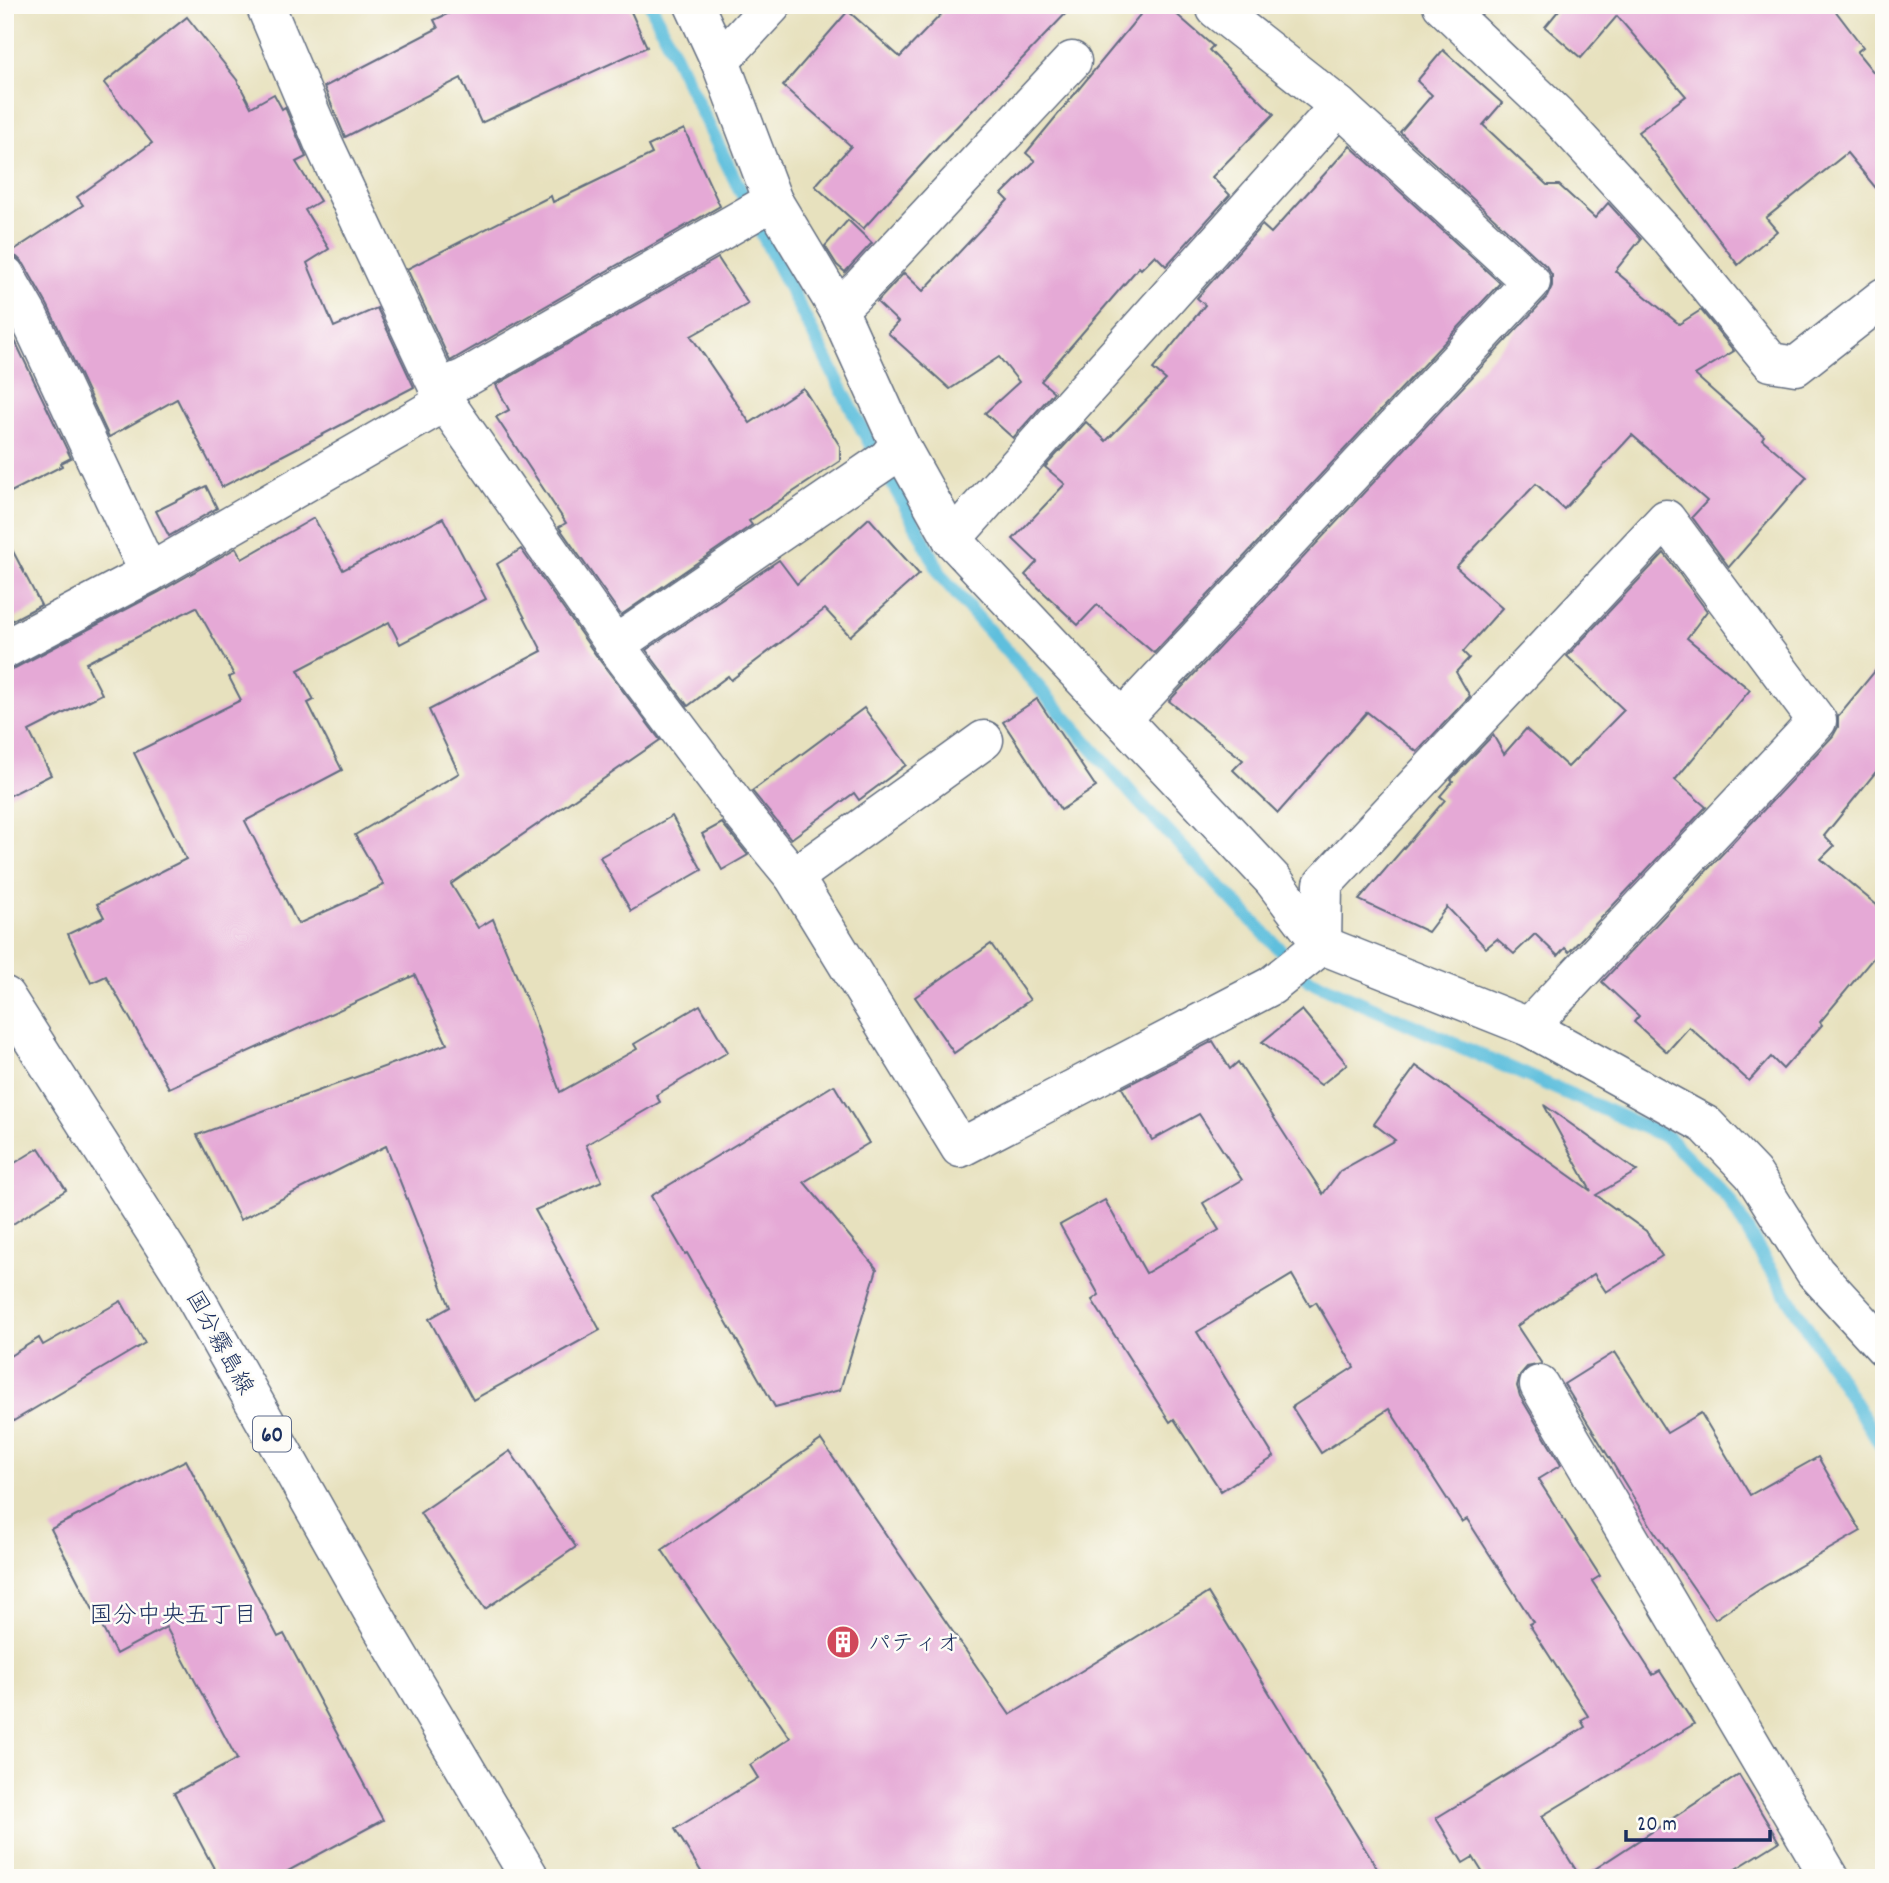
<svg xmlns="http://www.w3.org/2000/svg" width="1889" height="1883" viewBox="0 0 1889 1883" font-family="Dekko,'Klee One',sans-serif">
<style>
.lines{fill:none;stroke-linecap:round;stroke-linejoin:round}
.stream{stroke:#5fbfdd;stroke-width:14}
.building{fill:#e5a9d6}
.street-casing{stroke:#626d80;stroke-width:41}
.primary-casing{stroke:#626d80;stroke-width:41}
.street{stroke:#fff;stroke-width:38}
.primary{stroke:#fff;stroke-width:38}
.labels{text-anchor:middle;stroke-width:5;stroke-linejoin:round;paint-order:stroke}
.shield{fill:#fdfcf7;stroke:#5f6c8c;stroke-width:2}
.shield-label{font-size:21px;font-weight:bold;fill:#1b2f5e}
.street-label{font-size:23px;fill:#1b2f5e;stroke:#fdfcf7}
.poi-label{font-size:23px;fill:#1b2f5e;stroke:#fdfcf7;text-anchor:start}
.neighbourhood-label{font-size:24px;fill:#1b2f5e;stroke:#fdfcf7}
</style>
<rect width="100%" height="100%" fill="#fdfcf7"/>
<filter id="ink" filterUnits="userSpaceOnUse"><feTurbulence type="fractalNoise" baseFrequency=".0143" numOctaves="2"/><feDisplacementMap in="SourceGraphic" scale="14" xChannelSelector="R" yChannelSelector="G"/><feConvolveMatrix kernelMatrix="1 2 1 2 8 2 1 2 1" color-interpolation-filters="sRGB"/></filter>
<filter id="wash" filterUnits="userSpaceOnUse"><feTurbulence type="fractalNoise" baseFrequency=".00686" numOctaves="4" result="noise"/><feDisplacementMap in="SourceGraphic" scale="28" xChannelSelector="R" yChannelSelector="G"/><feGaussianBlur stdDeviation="1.57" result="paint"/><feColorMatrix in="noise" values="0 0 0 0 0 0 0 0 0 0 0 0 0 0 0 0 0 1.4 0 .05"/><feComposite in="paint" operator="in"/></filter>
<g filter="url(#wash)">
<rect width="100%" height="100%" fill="#e7e1be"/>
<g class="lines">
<path class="stream" d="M 651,5 C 716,146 787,283 858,421 C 885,473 917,522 941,576 L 1139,802 L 1309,980 L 1667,1137 L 1729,1199 L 1764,1259 L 1884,1450"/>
</g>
<g id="blocks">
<g class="building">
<path d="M 467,5 L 628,5 L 647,47 L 481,123 L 461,78 L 345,137 L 324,87 L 438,28 L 434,20 Z"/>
<path d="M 950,5 L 1074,5 L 943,141 L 863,229 L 815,186 L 851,146 L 783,86 L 848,11 L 900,57 Z"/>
<path d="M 1148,5 L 1166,5 L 1213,46 L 1209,50 L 1274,114 L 1212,177 L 1230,195 L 1166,266 L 1155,255 L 1141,269 L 1139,267 L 1041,381 L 1054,392 L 1013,438 L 985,413 L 1019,382 L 999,357 L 950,389 L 888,333 L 898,322 L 877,302 L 904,273 L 923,291 L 1008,200 L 1002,194 L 1035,161 L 1026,153 Z"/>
<path d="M 1563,5 L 1831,5 L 1863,47 L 1857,52 L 1884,85 L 1884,198 L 1847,153 L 1766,218 L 1777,231 L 1738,265 L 1638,132 L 1686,96 L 1617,16 L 1581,58 L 1545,27 Z"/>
<path d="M 187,17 L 237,80 L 251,107 L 274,94 L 282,109 L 285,107 L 306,157 L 296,162 L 320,201 L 305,210 L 329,249 L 307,263 L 334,327 L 377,308 L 414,387 L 222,487 L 177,399 L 109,437 L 48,306 L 24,264 L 17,257 L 8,254 L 83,205 L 77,197 L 152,143 L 104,83 Z"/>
<path d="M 1443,50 L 1502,103 L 1483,125 L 1547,185 L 1559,185 L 1595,218 L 1608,203 L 1641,239 L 1615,271 L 1679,324 L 1701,310 L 1734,351 L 1695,375 L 1764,436 L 1762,439 L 1807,477 L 1729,567 L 1692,517 L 1707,501 L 1632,435 L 1564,509 L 1536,484 L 1456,567 L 1502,608 L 1463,652 L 1469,658 L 1456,672 L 1470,696 L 1417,752 L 1367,712 L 1278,813 L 1233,770 L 1243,760 L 1169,701 L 1547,297 L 1552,286 L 1552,275 L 1546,266 L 1400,132 L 1432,95 L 1417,81 Z"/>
<path d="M 684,129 L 720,206 L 450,361 L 407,269 L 551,196 L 553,202 L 652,154 L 648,146 Z"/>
<path d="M 1350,146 L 1500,283 L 1154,653 L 1097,605 L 1078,625 L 1025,575 L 1037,562 L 1013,539 L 1065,484 L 1045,467 L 1086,422 L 1106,441 L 1166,380 L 1153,369 L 1205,305 L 1197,298 L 1262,225 L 1271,233 Z"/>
<path d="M 848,220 L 872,243 L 845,272 L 837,265 L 825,246 Z"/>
<path d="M 718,258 L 748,304 L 691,336 L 750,423 L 803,388 L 840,446 L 840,461 L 749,521 L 752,525 L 621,615 L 559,527 L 566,523 L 496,417 L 509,410 L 496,385 Z"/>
<path d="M 5,320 L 71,458 L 61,463 L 62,466 L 5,495 Z"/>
<path d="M 206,486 L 217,508 L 169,536 L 156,511 Z"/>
<path d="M 314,518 L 343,570 L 443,518 L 486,599 L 400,644 L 389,622 L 298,670 L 314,700 L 308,703 L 342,770 L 245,821 L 298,924 L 384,885 L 355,835 L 459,773 L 429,710 L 542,651 L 497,564 L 521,549 L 598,658 L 660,740 L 451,884 L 478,928 L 493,919 L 532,1013 L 560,1092 L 637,1049 L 634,1044 L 700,1005 L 728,1052 L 656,1095 L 660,1102 L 586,1145 L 602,1181 L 535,1210 L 600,1330 L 473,1400 L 429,1319 L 450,1307 L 386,1146 L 240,1220 L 197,1135 L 447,1044 L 415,975 L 169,1088 L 106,976 L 91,983 L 68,934 L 104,917 L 97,904 L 186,859 L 134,753 L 241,700 L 229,677 L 234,675 L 196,607 L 86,663 L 102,694 L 29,731 L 51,775 L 5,798 L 5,671 L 15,668 L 159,592 L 236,548 L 242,559 Z"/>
<path d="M 869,518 L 919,574 L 850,636 L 825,609 L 731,680 L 728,676 L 688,706 L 646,650 L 779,560 L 797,584 Z"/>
<path d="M 5,536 L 41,605 L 5,624 Z"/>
<path d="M 1664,553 L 1707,611 L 1687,638 L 1750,690 L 1675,780 L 1706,807 L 1569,952 L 1565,948 L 1558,956 L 1535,934 L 1514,954 L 1497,939 L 1486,948 L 1447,907 L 1428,932 L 1359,900 L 1445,800 L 1440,796 L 1453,781 L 1451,779 L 1493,735 L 1504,754 L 1526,729 L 1568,767 L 1624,710 L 1567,656 Z"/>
<path d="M 1884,660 L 1884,762 L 1824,836 L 1834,846 L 1821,859 L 1884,911 L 1884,945 L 1820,1022 L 1822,1025 L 1783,1069 L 1771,1057 L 1749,1081 L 1689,1027 L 1667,1052 L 1634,1022 L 1639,1016 L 1602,982 L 1833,736 L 1838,727 L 1838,716 Z"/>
<path d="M 1037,699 L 1096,787 L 1061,810 L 1003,722 Z"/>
<path d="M 864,708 L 906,765 L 859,800 L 854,793 L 791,839 L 752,791 Z"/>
<path d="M 672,816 L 702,870 L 631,911 L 600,857 Z"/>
<path d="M 722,823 L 748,855 L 722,870 L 702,834 Z"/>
<path d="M 991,944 L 1030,1000 L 954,1053 L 915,997 Z"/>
<path d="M 1302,1010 L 1347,1064 L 1321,1085 L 1262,1042 Z"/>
<path d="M 1213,1041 L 1230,1069 L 1238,1062 L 1323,1194 L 1340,1171 L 1395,1140 L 1374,1124 L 1416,1066 L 1591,1191 L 1544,1105 L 1637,1171 L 1596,1195 L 1646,1231 L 1662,1256 L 1606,1292 L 1594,1274 L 1517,1326 L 1542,1364 L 1527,1367 L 1520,1375 L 1517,1386 L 1520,1396 L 1561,1465 L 1538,1479 L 1600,1576 L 1592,1581 L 1653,1675 L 1660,1671 L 1694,1724 L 1542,1816 L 1581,1878 L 1739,1775 L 1779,1842 L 1721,1878 L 1486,1878 L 1473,1857 L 1463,1863 L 1436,1818 L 1585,1727 L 1581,1720 L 1588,1716 L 1529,1624 L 1533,1622 L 1467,1519 L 1462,1522 L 1389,1409 L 1321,1453 L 1292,1407 L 1354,1367 L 1316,1302 L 1310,1306 L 1292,1275 L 1197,1332 L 1274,1457 L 1221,1491 L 1174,1419 L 1170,1422 L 1092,1300 L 1099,1295 L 1060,1225 L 1105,1200 L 1146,1273 L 1219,1230 L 1203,1203 L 1242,1180 L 1199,1114 L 1152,1140 L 1122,1088 Z"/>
<path d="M 834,1085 L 869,1143 L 804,1182 L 877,1269 L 840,1390 L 775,1407 L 687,1253 L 685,1254 L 651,1196 Z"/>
<path d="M 39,1148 L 66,1190 L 5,1229 L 5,1169 Z"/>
<path d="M 121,1301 L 145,1343 L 5,1426 L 5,1359 L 39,1338 L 43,1345 Z"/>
<path d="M 1615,1352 L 1667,1433 L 1701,1413 L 1750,1495 L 1818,1457 L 1861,1531 L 1765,1586 L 1715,1619 L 1654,1531 L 1564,1384 Z"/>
<path d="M 821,1440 L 1010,1715 L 1208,1593 L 1383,1878 L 705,1878 L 675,1829 L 758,1778 L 750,1765 L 790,1738 L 662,1550 Z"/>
<path d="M 510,1451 L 576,1547 L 485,1609 L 420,1513 Z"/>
<path d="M 186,1460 L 278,1637 L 284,1634 L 383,1820 L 275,1878 L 219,1878 L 174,1793 L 237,1759 L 166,1627 L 116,1654 L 51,1529 Z"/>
</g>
</g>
</g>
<g filter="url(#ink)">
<use href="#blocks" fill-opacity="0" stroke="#626d80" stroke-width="2"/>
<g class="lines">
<defs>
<g id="street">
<path d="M 265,5 L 323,142 L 445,402 L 615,645 L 744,816 L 794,877 L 960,1148 L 1271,986 L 1322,945 L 1323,884 L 1666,519 L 1817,721 L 1529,1027"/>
<path d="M 694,5 L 720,61 L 773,201 L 838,309 L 899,444 L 952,539 L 1273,880 L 1322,945 L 1529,1027 L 1706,1125 L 1753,1174 L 1815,1272 L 1884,1347"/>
<path d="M 1442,5 L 1556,114 L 1667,235 L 1771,362 L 1796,366 L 1884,297"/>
<path d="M 1216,9 L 1339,106"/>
<path d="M 720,61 L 772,5"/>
<path d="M 5,275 L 29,317 L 149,573"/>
<path d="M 838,309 L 861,287 L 1072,61"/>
<path d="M 438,389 L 465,378 L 773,201"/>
<path d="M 952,539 L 1339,106 L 1531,282 L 1123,718"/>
<path d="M 615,645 L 887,459 L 899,444"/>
<path d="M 5,649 L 149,573 L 445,402"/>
<path d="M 794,877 L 984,740"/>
<path d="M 1539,1385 L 1830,1878"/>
</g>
<path id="primary" d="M 5,996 L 182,1274 L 379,1623 L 530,1878"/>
</defs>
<use href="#street" class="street-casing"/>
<use href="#primary" class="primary-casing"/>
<use href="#street" class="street"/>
<use href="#primary" class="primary"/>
</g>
</g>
<defs>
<symbol id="building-disc" viewBox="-11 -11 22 22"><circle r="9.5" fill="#d1495b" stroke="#fdfcf7"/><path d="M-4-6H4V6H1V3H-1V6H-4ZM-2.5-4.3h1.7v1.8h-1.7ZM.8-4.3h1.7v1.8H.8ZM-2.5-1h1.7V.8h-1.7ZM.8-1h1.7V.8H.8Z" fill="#fff"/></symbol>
</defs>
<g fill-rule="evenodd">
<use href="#building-disc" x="824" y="1623" width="38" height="38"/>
</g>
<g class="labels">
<rect class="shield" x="253" y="1416.5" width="38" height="35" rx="5"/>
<g class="shield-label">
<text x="272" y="1441">60</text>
</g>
<g class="street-label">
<text transform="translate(221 1342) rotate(61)" y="8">国分霧島線</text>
</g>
<g class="poi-label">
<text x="868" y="1650">パティオ</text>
</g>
<g class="neighbourhood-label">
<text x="173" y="1622">国分中央五丁目</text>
</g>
</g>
<rect width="1889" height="1883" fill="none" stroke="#fdfcf7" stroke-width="28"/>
<path d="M1626 1830v10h144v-10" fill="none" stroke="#1b2f5e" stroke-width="3.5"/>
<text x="1637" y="1830" font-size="21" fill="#1b2f5e" stroke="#fdfcf7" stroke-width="5" paint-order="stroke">20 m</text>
</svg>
